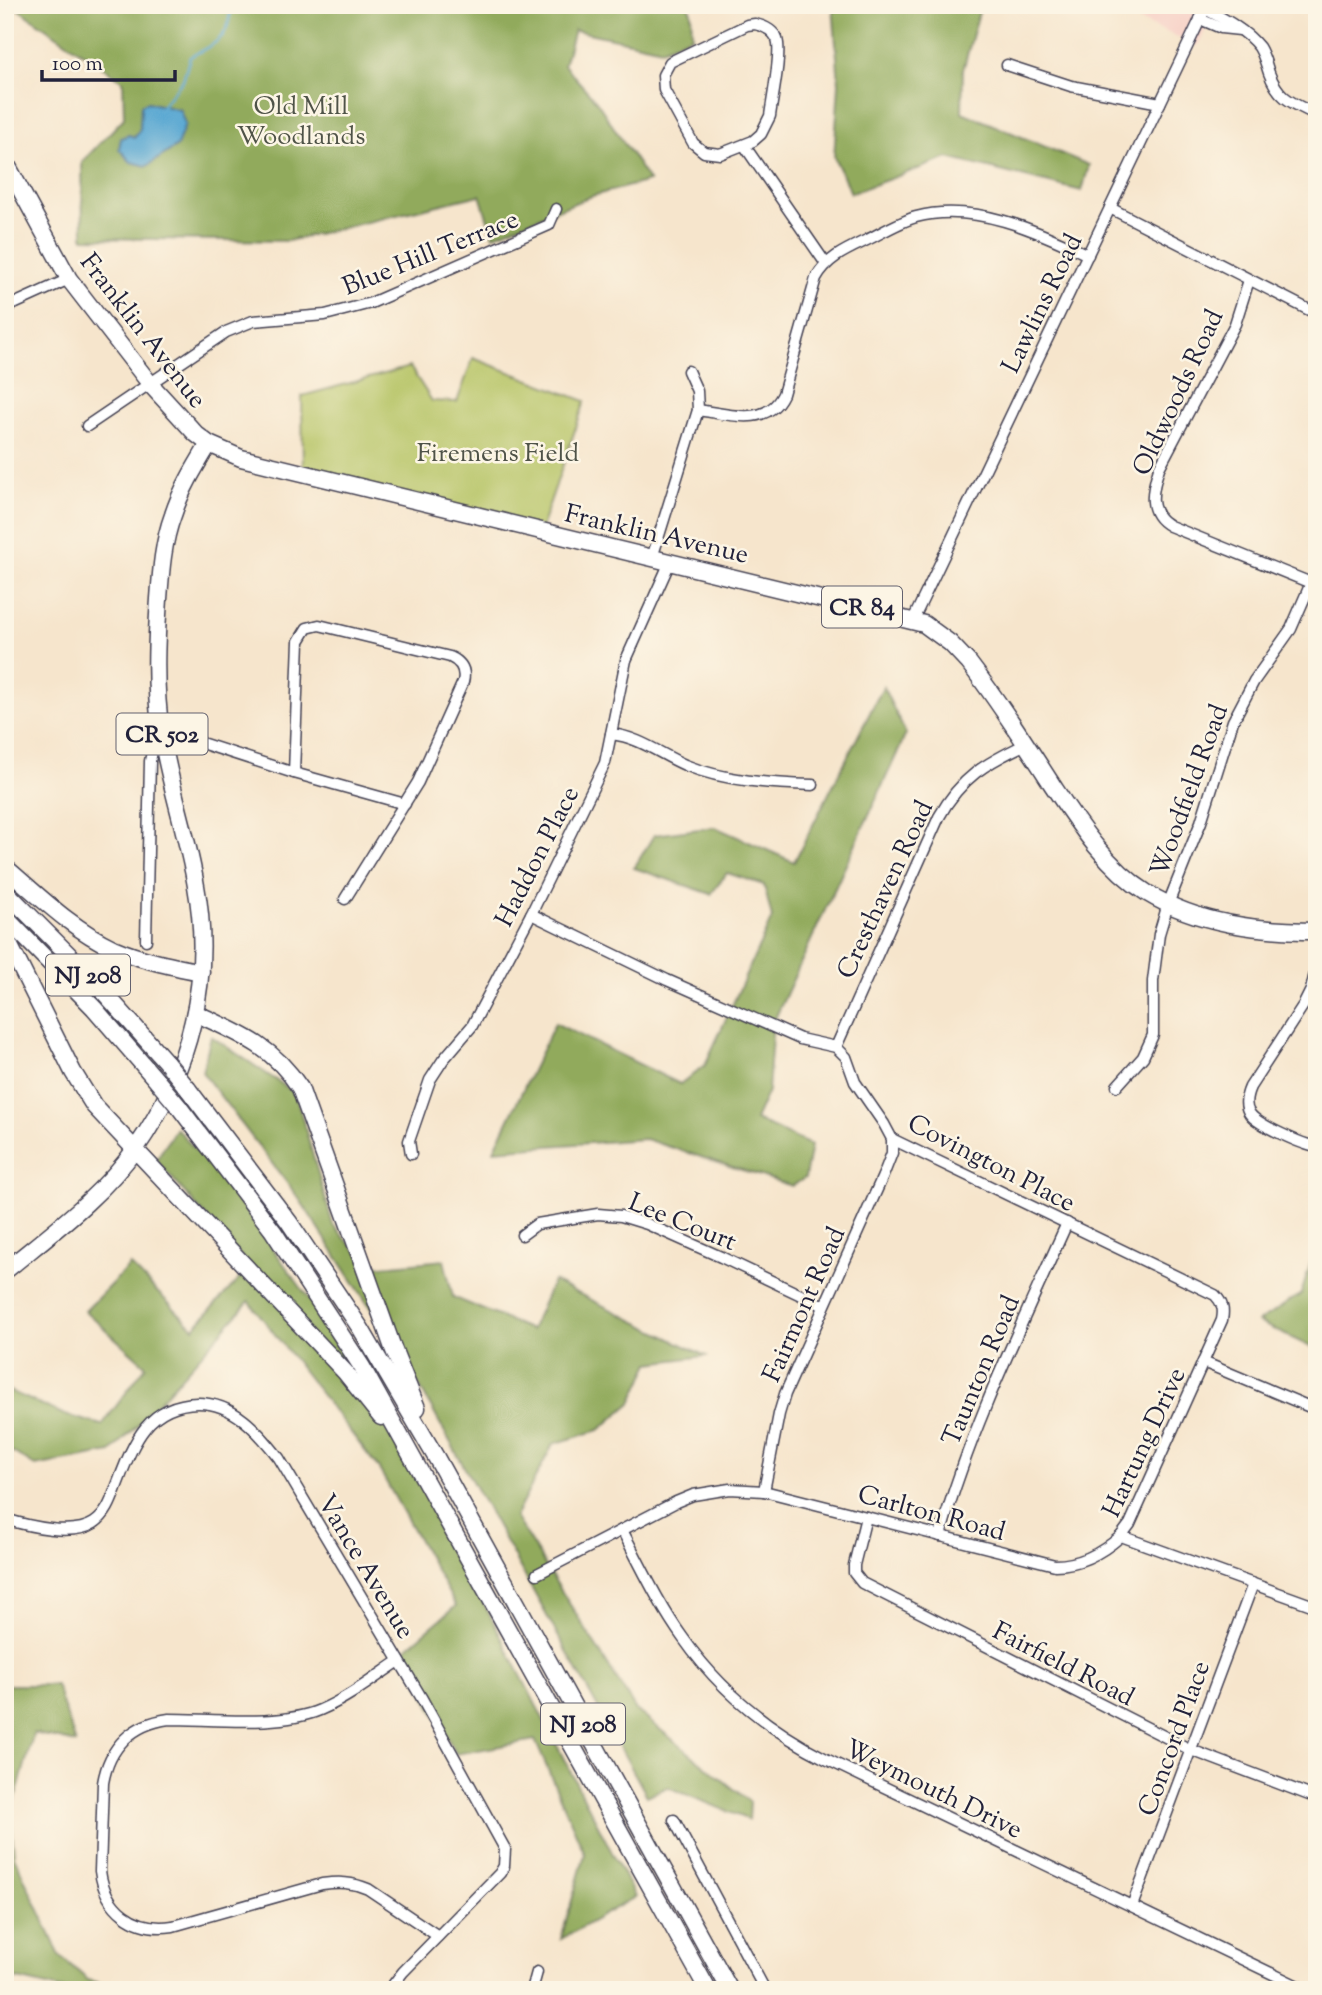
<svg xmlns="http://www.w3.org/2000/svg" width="1322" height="1995" viewBox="0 0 1322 1995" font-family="'Sorts Mill Goudy',serif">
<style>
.built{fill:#f7d1c7}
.green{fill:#b7c567;stroke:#6c7451;stroke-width:2}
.forest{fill:#91aa5c;stroke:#5a664c;stroke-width:2;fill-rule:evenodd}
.water{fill:#59a7d2;stroke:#3e6486;stroke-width:2}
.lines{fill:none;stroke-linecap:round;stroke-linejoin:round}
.stream{stroke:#59a7d2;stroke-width:2.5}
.minor-casing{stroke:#423f51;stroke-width:13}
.primary-casing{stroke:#423f51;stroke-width:19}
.trunk-casing{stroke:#423f51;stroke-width:19}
.minor{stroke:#fff;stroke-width:10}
.primary{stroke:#fff;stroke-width:16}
.trunk{stroke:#fff;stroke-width:16}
.trunk-bridge-casing{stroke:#423f51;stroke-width:19;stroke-linecap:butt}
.trunk-bridge{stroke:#fff;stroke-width:16}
.labels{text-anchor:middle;stroke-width:5;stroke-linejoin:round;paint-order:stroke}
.shield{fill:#fcf5e5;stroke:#63616e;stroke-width:2}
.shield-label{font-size:24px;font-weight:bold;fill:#22223b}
.park-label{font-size:26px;fill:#4f5348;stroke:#fcf5e5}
.street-label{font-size:26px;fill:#22223b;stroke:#fcf5e5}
</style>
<rect width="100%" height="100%" fill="#fcf5e5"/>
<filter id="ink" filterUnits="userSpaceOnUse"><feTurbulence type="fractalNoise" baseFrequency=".0143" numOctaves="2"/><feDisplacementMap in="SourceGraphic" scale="14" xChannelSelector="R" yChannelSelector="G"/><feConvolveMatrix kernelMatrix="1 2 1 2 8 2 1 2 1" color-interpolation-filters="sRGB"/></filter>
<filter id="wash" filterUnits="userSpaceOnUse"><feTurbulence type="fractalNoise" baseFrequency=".00686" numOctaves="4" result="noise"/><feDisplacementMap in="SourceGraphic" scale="28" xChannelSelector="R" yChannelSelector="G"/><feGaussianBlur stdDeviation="1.57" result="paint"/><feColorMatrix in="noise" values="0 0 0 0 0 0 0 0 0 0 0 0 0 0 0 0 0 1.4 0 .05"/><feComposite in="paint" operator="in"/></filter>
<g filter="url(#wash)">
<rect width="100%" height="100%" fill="#f6e5cc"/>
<path class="built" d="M 1105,5 L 1217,5 L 1198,46 Z"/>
<path class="green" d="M 473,358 L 585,401 L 540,531 L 303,473 L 302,396 L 410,367 L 432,401 L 457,402 Z"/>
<g class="forest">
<path d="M 12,5 L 688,5 L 691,12 L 692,36 L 662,49 L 574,30 L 564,65 L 597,102 L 649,181 L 592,196 L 493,236 L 480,195 L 288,241 L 83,238 L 82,162 L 124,118 L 123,81 ZM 147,102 L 180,110 L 119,149 L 128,135 L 135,137 L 140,129 L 142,105 Z"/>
<path d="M 833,5 L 981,5 L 963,70 L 962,112 L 1089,165 L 1082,191 L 948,158 L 851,193 L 834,157 L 839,84 Z"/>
<path d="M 883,687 L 906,734 L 773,1023 L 768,1091 L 755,1120 L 811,1145 L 805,1178 L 792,1186 L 645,1139 L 494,1150 L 555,1023 L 680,1084 L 705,1065 L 772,918 L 764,885 L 727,873 L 711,894 L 634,868 L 654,835 L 715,827 L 794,862 Z"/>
<path d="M 211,1036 L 295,1093 L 333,1225 L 371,1267 L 444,1260 L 453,1297 L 531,1330 L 553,1281 L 706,1356 L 650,1363 L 631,1403 L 599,1430 L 553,1444 L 515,1517 L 636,1710 L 750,1802 L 749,1820 L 668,1787 L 647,1796 L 408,1366 L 300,1200 L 202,1072 Z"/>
<path d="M 176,1128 L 224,1181 L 310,1300 L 445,1528 L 635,1897 L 561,1939 L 585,1854 L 535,1740 L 456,1754 L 402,1652 L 456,1606 L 379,1469 L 249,1301 L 141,1422 L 111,1452 L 35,1466 L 5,1447 L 5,1389 L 65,1415 L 102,1425 L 146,1366 L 85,1311 L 130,1265 L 194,1328 L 250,1267 L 156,1160 Z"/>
<path d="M 1317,1243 L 1317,1350 L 1258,1322 L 1301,1294 Z"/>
<path d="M 5,1685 L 56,1685 L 76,1743 L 34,1733 L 11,1814 L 14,1856 L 60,1956 L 88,1980 L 125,1990 L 64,1990 L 5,1976 Z"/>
</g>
<path class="water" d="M 147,102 L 180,110 L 185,124 L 177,146 L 147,166 L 131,162 L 119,149 L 121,138 L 128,135 L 135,137 L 140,129 L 141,105 Z"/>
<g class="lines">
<path class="stream" d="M 162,106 L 183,80 L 190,57 C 218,41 229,40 231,5"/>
</g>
</g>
<g filter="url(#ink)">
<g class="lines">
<defs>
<g id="minor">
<path d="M 1205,9 C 1224,19 1246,30 1259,47 C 1264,55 1266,64 1269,73 C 1279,100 1293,103 1317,115"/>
<path d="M 1200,19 L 1221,28 L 1240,30"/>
<path d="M 755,24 C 764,26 773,30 777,39 C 782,52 772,100 770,116 L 761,134 L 753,141 L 720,154 L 704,152 L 693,143 L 664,90 L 663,75 L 670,62 L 747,25 Z"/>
<path d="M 1007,65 L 1071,86 L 1160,103"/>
<path d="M 744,145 L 826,264"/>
<path d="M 1110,208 L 1317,314"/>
<path d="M 1249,280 L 1235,324 L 1159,468 C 1152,490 1146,513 1170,526 L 1316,585"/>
<path d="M 5,308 L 69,279"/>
<path d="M 698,410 C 728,414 767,428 783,394 L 816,278 C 827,258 846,250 867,240 C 883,232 899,222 916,217 C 974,202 1036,230 1088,255"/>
<path d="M 87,426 L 226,332 L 253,321 L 325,315 L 371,303 L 549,225 L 556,209"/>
<path d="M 652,558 L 698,410 L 697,391 L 688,371"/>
<path d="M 913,620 L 1207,5"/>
<path d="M 611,734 C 639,737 660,754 685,765 C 724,781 772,784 813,785"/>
<path d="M 294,773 L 299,641 L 307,628 L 319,625 L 450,657 C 461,662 466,670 463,682 L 418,782 L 345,899"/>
<path d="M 531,914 L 667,980 L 800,1039 L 836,1047 L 846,1057 L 855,1082 L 884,1124 L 892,1139 L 1215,1295 C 1223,1303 1224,1310 1222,1320 L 1130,1524 L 1121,1536"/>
<path d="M 1316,931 L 1317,960"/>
<path d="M 146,940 L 150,761 L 154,743 L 161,730 L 294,773 L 405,804"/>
<path d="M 1317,965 L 1311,990 L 1304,1004 L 1250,1087 C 1246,1096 1244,1106 1250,1114 C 1258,1125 1303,1145 1317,1147"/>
<path d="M 836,1047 L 939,817 C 961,777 986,763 1026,744"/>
<path d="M 1117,1086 L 1143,1057 L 1153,1035 L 1153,981 L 1159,934 L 1168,904 L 1201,822 L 1233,721 L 1254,681 L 1291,629 L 1311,583"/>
<path d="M 411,1154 L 409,1141 L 430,1080 L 443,1060 L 472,1026 L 531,914 L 605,763 L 626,660 L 670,562"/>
<path d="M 522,1235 L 537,1224 L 598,1214 L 621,1216 L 647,1224 L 721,1257 L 824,1306"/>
<path d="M 1203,1362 L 1317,1410"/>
<path d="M 764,1491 L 779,1414 L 785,1394 L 883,1176 L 892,1153 L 892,1139"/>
<path d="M 866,1517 L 854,1565 L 854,1573 L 862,1583 L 1191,1750 L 1317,1798"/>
<path d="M 5,1519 C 28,1526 73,1537 94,1523 C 106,1515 111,1502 116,1488 C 132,1447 145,1404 198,1403 C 234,1403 258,1431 279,1458 L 421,1697 L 505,1849 L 504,1866 L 500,1873 L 403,1972 L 389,1990"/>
<path d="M 622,1530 C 641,1566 659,1605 683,1638 C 720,1691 769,1730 826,1759 L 1306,1990"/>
<path d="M 940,1536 C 971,1427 1021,1326 1067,1223"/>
<path d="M 537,1574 L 676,1502 L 693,1495 L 730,1489 L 764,1491 L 1055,1565 C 1080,1565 1102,1553 1121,1536 L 1317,1607"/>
<path d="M 399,1661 C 374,1678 348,1698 320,1710 C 280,1727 213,1719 169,1719 C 132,1724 109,1747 103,1783 L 100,1871 C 105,1909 134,1932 173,1926 L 322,1884 C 339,1882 352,1882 368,1889 L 438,1936"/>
<path d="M 674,1820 L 765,1990"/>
<path d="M 1132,1906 L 1253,1584"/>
<path d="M 532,1990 L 537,1972"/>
</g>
<g id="primary">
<path d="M 5,161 L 69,279 L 151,385 L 196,434 L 209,444 L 241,458 L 924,624 L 950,643 L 969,663 C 999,702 1026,744 1053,786 C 1079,825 1107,868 1147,893 C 1198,924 1259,931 1317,931"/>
<path d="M 5,1271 C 51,1233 101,1197 136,1148 C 190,1071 213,978 196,886 C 187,834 169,783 161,731 C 154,686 156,643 159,599 C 161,570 163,542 173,515 C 181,490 195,467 209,444"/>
</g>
<g id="trunk">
<path d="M 5,867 C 39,896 72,929 113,948 C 141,960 171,966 201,972"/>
<path d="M 5,891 L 86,972 L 167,1063"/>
<path d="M 5,917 L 94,1008 L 158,1082"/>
<path d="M 5,936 L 73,1072 L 94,1106 L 345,1372 L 381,1417"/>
<path d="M 195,1013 C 239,1033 273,1046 300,1088 L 393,1348 L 417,1408"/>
<path d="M 188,1089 L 289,1222 L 361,1329 L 437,1459 L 730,1990"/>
<path d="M 179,1107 L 273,1231 L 362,1367 L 708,1990"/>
</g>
</defs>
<use href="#minor" class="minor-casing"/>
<use href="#primary" class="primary-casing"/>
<use href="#trunk" class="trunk-casing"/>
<use href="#minor" class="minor"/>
<use href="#primary" class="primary"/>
<use href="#trunk" class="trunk"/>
<defs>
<g id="trunk-bridge">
<path d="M 167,1063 L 188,1089"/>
<path d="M 158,1082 L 179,1107"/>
</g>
</defs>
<use href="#trunk-bridge" class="trunk-bridge-casing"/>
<use href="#trunk-bridge" class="trunk-bridge"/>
</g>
</g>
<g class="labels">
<g class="shield">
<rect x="822" y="586.5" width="80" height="41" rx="5"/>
<rect x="116.5" y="713.5" width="91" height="41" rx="5"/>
<rect x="46" y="954.5" width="84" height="41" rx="5"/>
<rect x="541" y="1703.5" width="84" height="41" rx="5"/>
</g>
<g class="shield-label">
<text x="862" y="615">CR 84</text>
<text x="162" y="742">CR 502</text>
<text x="88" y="983">NJ 208</text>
<text x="583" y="1732">NJ 208</text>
</g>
<g class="park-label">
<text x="301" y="114">Old Mill<tspan x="301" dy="30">Woodlands</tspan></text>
<text x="498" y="461">Firemens Field</text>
</g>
<g class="street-label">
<text transform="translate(430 252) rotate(-22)" y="9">Blue Hill Terrace</text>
<text transform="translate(1041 303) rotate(-64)" y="9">Lawlins Road</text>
<text transform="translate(144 330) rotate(52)" y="9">Franklin Avenue</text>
<text transform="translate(1177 392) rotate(-65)" y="9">Oldwoods Road</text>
<text transform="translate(657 533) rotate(13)" y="9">Franklin Avenue</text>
<text transform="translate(1188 790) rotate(-70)" y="9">Woodfield Road</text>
<text transform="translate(536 856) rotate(-63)" y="9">Haddon Place</text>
<text transform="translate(884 889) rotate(-65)" y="9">Cresthaven Road</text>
<text transform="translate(992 1162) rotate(27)" y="9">Covington Place</text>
<text transform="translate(683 1221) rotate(22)" y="9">Lee Court</text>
<text transform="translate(803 1304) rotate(-66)" y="9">Fairmont Road</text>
<text transform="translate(980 1370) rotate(-67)" y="9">Taunton Road</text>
<text transform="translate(1143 1442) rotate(-65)" y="9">Hartung Drive</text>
<text transform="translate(932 1512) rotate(15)" y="9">Carlton Road</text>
<text transform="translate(367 1566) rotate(59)" y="9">Vance Avenue</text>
<text transform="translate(1064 1663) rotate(27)" y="9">Fairfield Road</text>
<text transform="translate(1173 1738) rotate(-70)" y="9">Concord Place</text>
<text transform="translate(934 1788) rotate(26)" y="9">Weymouth Drive</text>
</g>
</g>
<rect width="1322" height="1995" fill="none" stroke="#fcf5e5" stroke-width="28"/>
<path d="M42 70v10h133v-10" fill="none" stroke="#22223b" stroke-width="3.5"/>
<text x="52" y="70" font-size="21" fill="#22223b" stroke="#fcf5e5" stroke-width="5" paint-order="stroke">100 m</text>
</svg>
